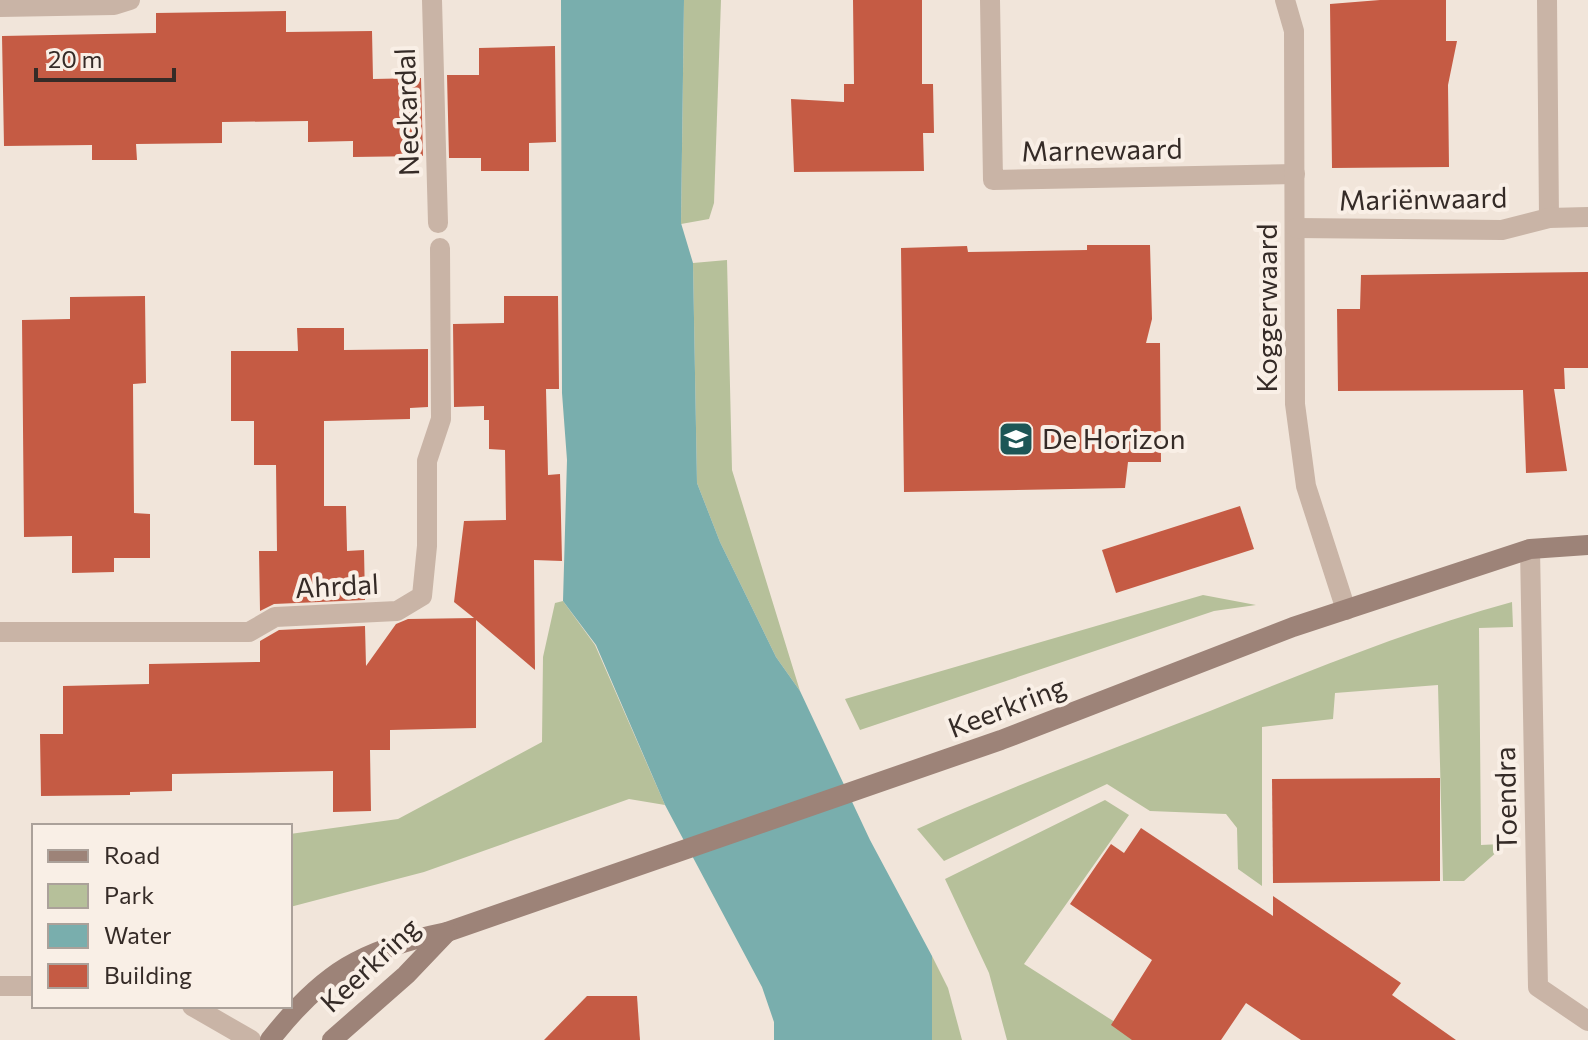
<svg xmlns="http://www.w3.org/2000/svg" width="1588" height="1040" viewBox="0 0 1588 1040" font-family="Commissioner,sans-serif">
<style>
.green{fill:#b6c09a}
.water{fill:#79aead}
.building{fill:#c55b44}
.lines{fill:none;stroke-linecap:round;stroke-linejoin:round}
.street{stroke:#c9b4a6;stroke-width:20}
.secondary{stroke:#9d8378;stroke-width:20}
.labels{text-anchor:middle;stroke-width:8;stroke-linejoin:round;paint-order:stroke}
.street-label{font-size:28px;fill:#352b27;stroke:#f9efe6}
.poi-label{font-size:28px;fill:#352b27;stroke:#f9efe6;text-anchor:start}
</style>
<rect width="100%" height="100%" fill="#f1e5da"/>
<g class="green">
<path d="M 684,0 L 721,0 L 714,203 L 709,219 L 681,224 Z"/>
<path d="M 727,260 L 732,470 L 800,691 L 776,657 L 720,542 L 697,483 L 693,263 Z"/>
<path d="M 1203,595 L 1256,605 L 1214,611 L 860,730 L 845,699 Z"/>
<path d="M 563,601 L 595,645 L 665,805 L 629,799 L 424,872 L 290,907 L 290,834 L 398,819 L 542,742 L 543,657 L 555,603 Z"/>
<path d="M 1512,602 L 1513,627 L 1479,628 L 1481,845 L 1501,844 L 1499,850 L 1464,881 L 1443,881 L 1438,685 L 1335,693 L 1333,719 L 1262,727 L 1262,886 L 1238,869 L 1237,828 L 1226,814 L 1150,811 L 1107,784 L 944,861 L 917,829 C 1013,786 1112,749 1210,711 C 1309,671 1409,630 1512,602 Z"/>
<path d="M 1105,800 L 1129,815 L 1024,964 L 1143,1040 L 1007,1040 L 989,973 L 945,879 Z"/>
<path d="M 932,956 L 948,988 L 962,1040 L 932,1040 Z"/>
</g>
<path class="water" d="M 561,0 L 684,0 L 681,223 L 693,263 L 697,483 L 720,542 L 776,657 L 800,691 L 870,840 L 932,956 L 932,1040 L 774,1040 L 774,1022 L 762,987 L 665,805 L 596,645 L 563,601 L 567,460 L 562,393 Z"/>
<g class="building">
<path d="M 853,0 L 922,0 L 922,84 L 933,84 L 934,133 L 923,133 L 924,171 L 794,172 L 791,99 L 844,102 L 844,84 L 854,84 Z"/>
<path d="M 1380,0 L 1446,0 L 1446,41 L 1457,41 L 1448,85 L 1449,167 L 1332,168 L 1330,4 Z"/>
<path d="M 286,11 L 286,32 L 372,31 L 373,79 L 421,78 L 423,156 L 353,157 L 353,141 L 308,142 L 308,121 L 222,122 L 222,143 L 136,144 L 137,160 L 92,160 L 92,145 L 4,146 L 2,36 L 156,33 L 156,13 Z"/>
<path d="M 555,46 L 556,142 L 529,143 L 529,171 L 481,171 L 481,158 L 449,158 L 447,75 L 479,75 L 479,48 Z"/>
<path d="M 1087,245 L 1150,245 L 1152,319 L 1146,343 L 1160,343 L 1161,462 L 1128,462 L 1125,488 L 904,492 L 901,248 L 967,246 L 968,252 L 1087,250 Z"/>
<path d="M 1588,272 L 1588,368 L 1564,368 L 1565,389 L 1554,389 L 1567,471 L 1526,473 L 1523,390 L 1338,391 L 1337,309 L 1360,309 L 1361,275 Z"/>
<path d="M 145,296 L 146,383 L 133,384 L 134,513 L 150,514 L 150,558 L 114,558 L 114,572 L 72,573 L 72,536 L 24,537 L 22,320 L 70,319 L 70,297 Z"/>
<path d="M 504,296 L 558,296 L 559,389 L 546,389 L 548,475 L 560,474 L 562,561 L 534,560 L 535,670 L 476,620 L 476,728 L 390,730 L 390,750 L 370,750 L 371,811 L 333,812 L 333,771 L 172,774 L 172,791 L 130,792 L 130,795 L 41,796 L 40,734 L 63,734 L 63,686 L 149,684 L 149,664 L 260,662 L 260,641 L 279,630 L 365,626 L 366,666 L 396,624 L 408,619 L 474,618 L 454,602 L 464,521 L 506,520 L 505,450 L 489,449 L 489,420 L 484,420 L 484,406 L 454,407 L 453,324 L 504,323 Z"/>
<path d="M 297,328 L 344,328 L 344,350 L 428,349 L 428,407 L 410,408 L 410,419 L 324,421 L 324,506 L 346,506 L 347,551 L 364,550 L 365,600 L 274,604 L 260,611 L 259,551 L 277,551 L 276,465 L 254,465 L 254,421 L 231,421 L 231,351 L 298,351 Z"/>
<path d="M 1240,506 L 1254,549 L 1116,593 L 1102,550 Z"/>
<path d="M 1440,778 L 1440,881 L 1273,883 L 1272,779 Z"/>
<path d="M 1141,828 L 1273,916 L 1273,896 L 1401,983 L 1392,995 L 1456,1040 L 1301,1040 L 1246,1003 L 1221,1040 L 1132,1040 L 1111,1025 L 1152,960 L 1070,904 L 1111,844 L 1124,853 Z"/>
<path d="M 587,996 L 637,996 L 640,1040 L 544,1040 Z"/>
</g>
<g class="lines">
<g class="street">
<path d="M 432,0 L 438,223"/>
<path d="M 990,0 L 993,180 L 1295,174"/>
<path d="M 1285,0 L 1294,31 L 1295,404 L 1306,486 L 1346,610"/>
<path d="M 1547,0 L 1549,218"/>
<path d="M 0,7 L 114,5 L 130,0"/>
<path d="M 1296,228 L 1502,230 L 1549,218 L 1588,217"/>
<path d="M 1530,549 L 1538,987 L 1588,1021"/>
<path d="M 0,632 L 249,632 L 275,617 L 397,611 L 422,596 L 427,546 L 427,461 L 441,419 L 440,248"/>
<path d="M 0,986 L 34,986"/>
<path d="M 192,1006 L 251,1040"/>
</g>
<g class="secondary">
<path d="M 270,1040 C 323,972 363,949 447,932 L 1001,740 L 1293,627 L 1530,549 L 1588,545"/>
<path d="M 332,1040 L 406,975 L 447,932"/>
</g>
</g>
<defs>
<symbol id="school-square" viewBox="-11 -11 22 22"><rect x="-9" y="-9" width="18" height="18" rx="4" fill="#1d5656" stroke="#f9efe6"/><path d="M0-5L7-2L0 1L-7-2ZM-4 1L0 2.5L4 1V4Q0 6-4 4Z" fill="#fff"/></symbol>
</defs>
<g fill-rule="evenodd">
<use href="#school-square" x="996" y="419" width="40" height="40"/>
</g>
<g class="labels">
<g class="street-label">
<text transform="translate(407 112) rotate(-92)" y="10">Neckardal</text>
<text transform="translate(1102 150) rotate(-1)" y="10">Marnewaard</text>
<text transform="translate(1423 199) rotate(-1)" y="10">Mariënwaard</text>
<text transform="translate(1267 308) rotate(-90)" y="10">Koggerwaard</text>
<text transform="translate(337 586) rotate(-3)" y="10">Ahrdal</text>
<text transform="translate(1007 707) rotate(-21)" y="10">Keerkring</text>
<text transform="translate(1506 799) rotate(-91)" y="10">Toendra</text>
<text transform="translate(370 965) rotate(-43)" y="10">Keerkring</text>
</g>
<g class="poi-label">
<text x="1042" y="449">De Horizon</text>
</g>
</g>
<rect x="32" y="824" width="260" height="184" fill="#f9efe6" stroke="#aba19a" stroke-width="2"/>
<rect x="48" y="850" width="40" height="12" fill="#9d8378" stroke="#aba19a" stroke-width="2"/>
<text x="104" y="864" font-size="24" fill="#352b27">Road</text>
<rect x="48" y="884" width="40" height="24" fill="#b6c09a" stroke="#aba19a" stroke-width="2"/>
<text x="104" y="904" font-size="24" fill="#352b27">Park</text>
<rect x="48" y="924" width="40" height="24" fill="#79aead" stroke="#aba19a" stroke-width="2"/>
<text x="104" y="944" font-size="24" fill="#352b27">Water</text>
<rect x="48" y="964" width="40" height="24" fill="#c55b44" stroke="#aba19a" stroke-width="2"/>
<text x="104" y="984" font-size="24" fill="#352b27">Building</text>
<path d="M36 68v12h138v-12" fill="none" stroke="#352b27" stroke-width="4"/>
<text x="48" y="68" font-size="24" fill="#352b27" stroke="#f9efe6" stroke-width="6" paint-order="stroke">20 m</text>
</svg>
